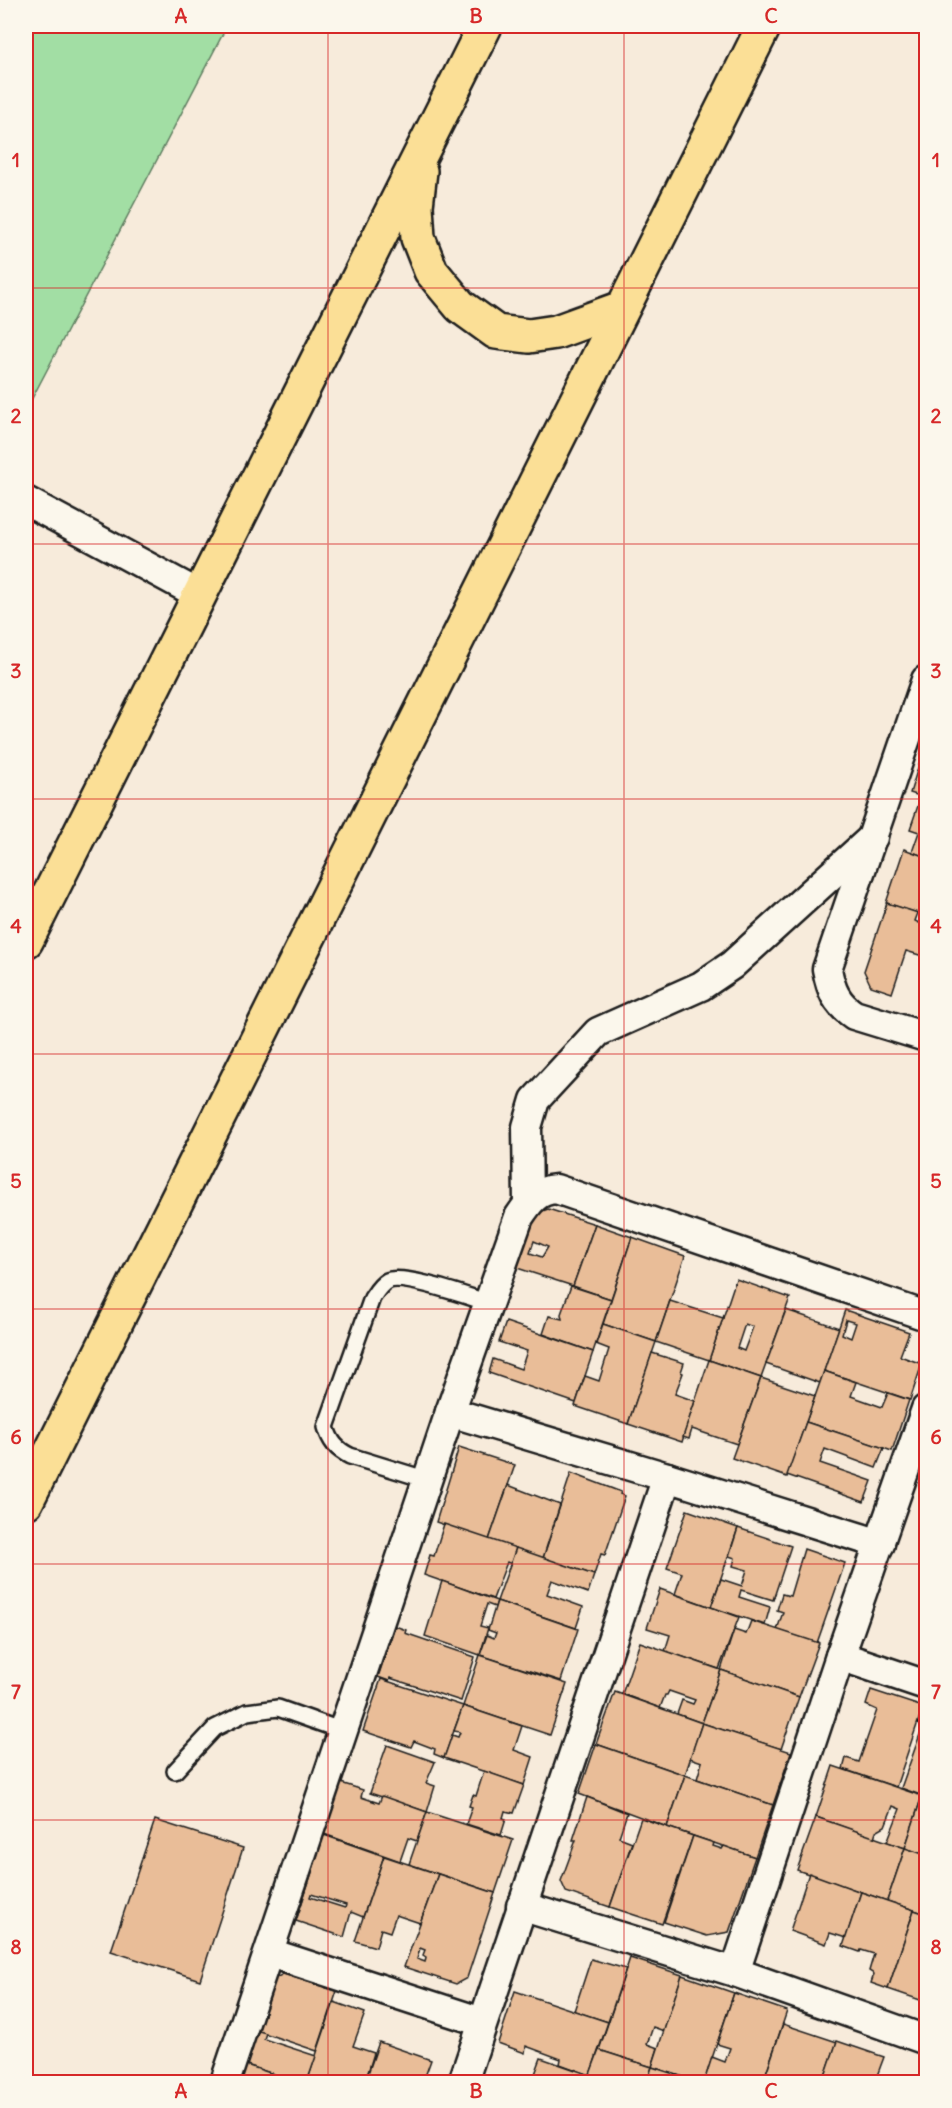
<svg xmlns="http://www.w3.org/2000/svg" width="952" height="2108" viewBox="0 0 952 2108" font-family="Delius,sans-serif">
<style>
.green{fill:#a2dea4;stroke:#5f7d60;stroke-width:1.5}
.building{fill:#e9bd98;stroke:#1c1c1c;stroke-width:1.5;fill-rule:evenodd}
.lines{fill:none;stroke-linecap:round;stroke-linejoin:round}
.lane-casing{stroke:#1c1c1c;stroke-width:20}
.street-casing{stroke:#1c1c1c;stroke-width:33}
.highway-casing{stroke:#1c1c1c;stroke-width:38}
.lane{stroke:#fbf7ec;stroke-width:15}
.street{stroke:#fbf7ec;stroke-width:28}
.highway{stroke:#fbdf96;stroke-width:33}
.grid{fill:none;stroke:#d62828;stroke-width:1.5;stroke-opacity:0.55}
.neatline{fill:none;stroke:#d62828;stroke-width:2}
.grid-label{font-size:20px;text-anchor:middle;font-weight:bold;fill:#d62828}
</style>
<rect width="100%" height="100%" fill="#f7ebdb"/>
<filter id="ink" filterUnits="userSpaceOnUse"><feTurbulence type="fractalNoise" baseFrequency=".0167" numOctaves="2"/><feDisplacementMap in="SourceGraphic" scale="12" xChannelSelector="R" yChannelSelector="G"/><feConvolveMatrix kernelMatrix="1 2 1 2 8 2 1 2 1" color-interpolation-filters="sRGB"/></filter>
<g filter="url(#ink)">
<path class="green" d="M 26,26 L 227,26 L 26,410 Z"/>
<g class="building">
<path d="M 926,742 L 926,798 L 910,793 Z"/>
<path d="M 921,797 L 926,798 L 926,857 L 912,852 L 919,832 L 910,829 Z"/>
<path d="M 904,849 L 926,857 L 926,916 L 886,903 Z"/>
<path d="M 887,903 L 918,913 L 915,921 L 919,923 L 922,915 L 926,916 L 926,957 L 906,951 L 892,993 L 871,986 L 864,971 Z"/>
<path d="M 926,956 L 926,975 L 921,973 Z"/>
<path d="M 548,1209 L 595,1224 L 573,1286 L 514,1267 L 532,1215 ZM 534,1241 L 548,1247 L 542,1257 L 530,1253 Z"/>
<path d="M 595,1224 L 632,1237 L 611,1299 L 573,1286 Z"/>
<path d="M 632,1237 L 685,1256 L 656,1342 L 603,1324 Z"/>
<path d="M 736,1279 L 790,1298 L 761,1378 L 709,1360 ZM 745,1324 L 753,1327 L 744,1351 L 737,1348 Z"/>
<path d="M 571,1286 L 611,1299 L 593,1352 L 543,1334 L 549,1316 L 562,1319 L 561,1314 Z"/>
<path d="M 670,1301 L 723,1318 L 709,1360 L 656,1342 Z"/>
<path d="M 786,1310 L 839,1328 L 820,1383 L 766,1364 Z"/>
<path d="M 845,1310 L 909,1332 L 900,1356 L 922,1364 L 910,1400 L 824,1371 ZM 846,1320 L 856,1323 L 851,1338 L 842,1334 Z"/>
<path d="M 506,1322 L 593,1352 L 576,1403 L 489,1373 L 493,1359 L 521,1369 L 527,1351 L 499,1342 Z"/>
<path d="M 603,1324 L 656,1342 L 628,1424 L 575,1406 L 585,1376 L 599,1381 L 609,1349 L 596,1344 Z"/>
<path d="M 652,1353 L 684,1363 L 681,1372 L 683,1373 L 675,1394 L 695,1401 L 682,1442 L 628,1424 Z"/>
<path d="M 709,1360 L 761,1378 L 737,1444 L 692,1429 L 689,1439 L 683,1437 Z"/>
<path d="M 824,1371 L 856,1382 L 851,1396 L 882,1407 L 888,1393 L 909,1400 L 892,1451 L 806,1422 Z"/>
<path d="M 761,1378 L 815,1396 L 787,1477 L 732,1458 Z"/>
<path d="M 806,1422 L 884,1448 L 876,1468 L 825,1449 L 820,1463 L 872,1481 L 864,1502 L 787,1475 Z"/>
<path d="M 459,1447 L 515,1465 L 489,1540 L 436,1522 Z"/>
<path d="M 571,1473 L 621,1492 L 620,1494 L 625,1496 L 605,1555 L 601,1554 L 594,1575 L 543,1558 Z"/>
<path d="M 508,1485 L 560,1505 L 543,1558 L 489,1540 Z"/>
<path d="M 926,1496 L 926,1521 L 919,1519 Z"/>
<path d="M 687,1510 L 738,1528 L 711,1607 L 675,1594 L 682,1573 L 667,1568 Z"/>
<path d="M 444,1524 L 516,1548 L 511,1564 L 507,1562 L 493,1599 L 424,1575 L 430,1555 L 434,1556 Z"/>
<path d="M 926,1526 L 926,1548 L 920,1545 Z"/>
<path d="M 738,1528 L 791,1546 L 773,1600 L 741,1590 L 739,1597 L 770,1607 L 765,1625 L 711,1607 L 721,1579 L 742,1586 L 747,1570 L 733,1566 L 735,1558 L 729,1556 Z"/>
<path d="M 516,1548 L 594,1575 L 588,1593 L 552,1580 L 547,1594 L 583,1607 L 576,1628 L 497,1601 Z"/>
<path d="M 804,1549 L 845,1563 L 817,1643 L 777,1630 L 783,1612 L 777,1610 L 782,1594 L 790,1596 Z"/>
<path d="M 442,1581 L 497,1601 L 495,1607 L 487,1604 L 480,1626 L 488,1628 L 480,1655 L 425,1636 Z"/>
<path d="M 660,1589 L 739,1617 L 719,1669 L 665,1651 L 670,1635 L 647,1628 Z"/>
<path d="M 497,1601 L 578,1629 L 561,1681 L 480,1655 L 487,1635 L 494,1638 L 496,1633 L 488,1630 Z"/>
<path d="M 926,1615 L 926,1639 L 920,1636 Z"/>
<path d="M 751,1621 L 819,1643 L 799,1697 L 721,1670 L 734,1630 L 746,1634 Z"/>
<path d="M 395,1626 L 406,1630 L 405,1633 L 475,1657 L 461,1701 L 390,1678 L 389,1681 L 378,1677 Z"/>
<path d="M 640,1642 L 721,1670 L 702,1723 L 677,1714 L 682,1700 L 693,1704 L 695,1700 L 669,1691 L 667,1695 L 665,1695 L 660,1708 L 622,1694 Z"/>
<path d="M 480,1655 L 567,1684 L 550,1735 L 463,1706 Z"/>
<path d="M 721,1670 L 799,1697 L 781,1749 L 702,1723 Z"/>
<path d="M 381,1679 L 463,1706 L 444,1758 L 434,1754 L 435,1749 L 414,1741 L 411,1747 L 363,1731 Z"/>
<path d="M 871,1690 L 923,1707 L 896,1787 L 843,1769 L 846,1758 L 859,1762 L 877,1710 L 866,1705 Z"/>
<path d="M 615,1692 L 702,1723 L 685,1775 L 596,1744 Z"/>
<path d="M 926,1698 L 926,1797 L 901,1788 L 923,1726 L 918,1724 Z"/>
<path d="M 463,1706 L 522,1726 L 514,1750 L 533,1757 L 524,1785 L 444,1758 L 452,1735 L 458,1737 L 460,1732 L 454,1731 Z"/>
<path d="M 702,1723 L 791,1752 L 773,1805 L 697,1779 L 702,1762 L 690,1758 Z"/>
<path d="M 596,1744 L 685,1775 L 667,1827 L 579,1794 Z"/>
<path d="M 387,1745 L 435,1762 L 426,1783 L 435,1786 L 427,1812 L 370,1793 Z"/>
<path d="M 833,1766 L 922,1796 L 905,1848 L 887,1842 L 900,1809 L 893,1806 L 885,1826 L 876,1831 L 874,1838 L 816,1817 Z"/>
<path d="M 484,1771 L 524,1785 L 514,1813 L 505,1811 L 503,1818 L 506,1819 L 501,1835 L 466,1824 L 472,1807 L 469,1806 L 473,1795 L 476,1796 Z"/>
<path d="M 685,1775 L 773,1805 L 755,1857 L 667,1827 Z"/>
<path d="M 341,1783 L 363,1790 L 361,1797 L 379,1803 L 382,1796 L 427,1812 L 417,1841 L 408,1838 L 400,1861 L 324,1834 Z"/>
<path d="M 922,1796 L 926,1797 L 926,1855 L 905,1848 Z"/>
<path d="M 587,1797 L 627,1813 L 619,1837 L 632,1842 L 610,1907 L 566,1892 L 561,1881 L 576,1840 L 573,1840 Z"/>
<path d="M 427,1812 L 513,1840 L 495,1893 L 409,1864 Z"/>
<path d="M 816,1817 L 905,1848 L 887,1901 L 797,1870 Z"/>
<path d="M 641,1818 L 693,1836 L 662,1924 L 610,1907 Z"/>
<path d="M 155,1820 L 243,1848 L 200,1980 L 111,1951 Z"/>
<path d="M 324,1835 L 384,1856 L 363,1917 L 351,1912 L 344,1937 L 296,1921 ZM 311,1894 L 346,1905 L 345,1908 L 310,1897 Z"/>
<path d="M 693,1836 L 714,1843 L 713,1846 L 722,1849 L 724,1846 L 755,1857 L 729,1932 L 707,1936 L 664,1922 Z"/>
<path d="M 905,1848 L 926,1855 L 926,1914 L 887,1901 Z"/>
<path d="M 384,1856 L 438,1874 L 420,1923 L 396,1915 L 390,1932 L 381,1929 L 376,1947 L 355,1941 Z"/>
<path d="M 809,1873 L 861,1892 L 846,1938 L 830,1933 L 826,1944 L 790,1931 Z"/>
<path d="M 438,1874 L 495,1893 L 467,1978 L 456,1984 L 404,1967 ZM 420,1948 L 425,1950 L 423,1955 L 426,1957 L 425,1962 L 417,1959 Z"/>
<path d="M 861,1892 L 914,1910 L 888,1989 L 871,1983 L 874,1974 L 869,1971 L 874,1954 L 861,1950 L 860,1952 L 843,1946 Z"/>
<path d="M 914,1910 L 926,1914 L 926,2002 L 888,1989 Z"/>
<path d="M 630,1958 L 682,1975 L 664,2031 L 653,2027 L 647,2044 L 658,2048 L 652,2067 L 599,2050 Z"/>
<path d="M 591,1959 L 626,1969 L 608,2022 L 574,2011 Z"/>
<path d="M 283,1974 L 337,1991 L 317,2051 L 255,2030 L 272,1980 Z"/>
<path d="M 682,1975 L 734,1993 L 704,2082 L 699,2082 L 652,2067 Z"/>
<path d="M 515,1991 L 608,2022 L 590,2075 L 560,2064 L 561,2059 L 526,2046 L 525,2053 L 498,2043 Z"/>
<path d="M 734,1993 L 787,2011 L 763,2082 L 704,2082 L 712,2057 L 725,2062 L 730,2048 L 717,2044 Z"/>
<path d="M 334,2002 L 365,2013 L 353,2046 L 374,2053 L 365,2082 L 307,2082 Z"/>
<path d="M 783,2024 L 837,2042 L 823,2082 L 763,2082 Z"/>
<path d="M 255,2030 L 266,2033 L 264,2039 L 316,2056 L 307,2082 L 297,2082 L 244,2064 Z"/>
<path d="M 837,2041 L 884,2057 L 875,2081 L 878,2082 L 823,2082 Z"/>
<path d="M 379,2042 L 431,2060 L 423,2082 L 365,2082 Z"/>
<path d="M 599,2050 L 652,2067 L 647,2082 L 587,2082 Z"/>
<path d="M 541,2058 L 590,2075 L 587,2082 L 532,2082 Z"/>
<path d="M 243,2064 L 297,2082 L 236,2082 Z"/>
<path d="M 652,2067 L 699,2082 L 647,2082 Z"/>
</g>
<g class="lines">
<defs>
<g id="lane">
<path d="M 428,1480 L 350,1456 C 336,1449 330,1441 326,1427 L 372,1298 C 376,1292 380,1285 387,1281 C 403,1273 469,1297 489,1303"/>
<path d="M 175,1771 L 215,1728 L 247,1712 L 278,1708 L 343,1731"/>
</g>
<g id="street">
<path d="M 26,501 L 200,595"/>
<path d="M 926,680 L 827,969 C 831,990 836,1003 854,1015 L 926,1037"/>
<path d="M 528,1203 L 527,1127 L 535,1100 L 598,1032 L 701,986 L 732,965 L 873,837"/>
<path d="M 450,1412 L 667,1477 L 880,1544"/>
<path d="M 840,1656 L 926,1685"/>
<path d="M 521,1906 L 735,1972 L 926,2040"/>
<path d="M 270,1953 L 482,2022"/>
<path d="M 735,1972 L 840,1656 L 926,1409"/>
<path d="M 225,2082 L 450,1412 L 519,1217 C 529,1202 537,1190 556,1189 L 926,1316"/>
<path d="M 463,2082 L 667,1477"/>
</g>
<g id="highway">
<path d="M 420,171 L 416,206 L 418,238 L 431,271 L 460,306 L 496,332 L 529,336 L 556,332 L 622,308"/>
<path d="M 26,941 L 485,26"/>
<path d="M 26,1502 L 764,26"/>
</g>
</defs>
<use href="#lane" class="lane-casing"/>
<use href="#street" class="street-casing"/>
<use href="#highway" class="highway-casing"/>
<use href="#lane" class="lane"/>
<use href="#street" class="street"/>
<use href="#highway" class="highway"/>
</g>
</g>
<path class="grid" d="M 328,26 L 328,2082M 624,26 L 624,2082M 26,288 L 926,288M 26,544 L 926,544M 26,799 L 926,799M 26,1054 L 926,1054M 26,1309 L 926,1309M 26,1564 L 926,1564M 26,1820 L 926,1820"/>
<rect width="952" height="2108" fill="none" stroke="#fbf7ec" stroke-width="66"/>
<rect x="33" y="33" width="886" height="2042" class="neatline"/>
<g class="grid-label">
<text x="181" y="23">A</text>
<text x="476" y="23">B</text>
<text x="771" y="23">C</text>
<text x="16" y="167">1</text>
<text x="936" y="167">1</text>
<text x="16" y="423">2</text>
<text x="936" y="423">2</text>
<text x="16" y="678">3</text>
<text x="936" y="678">3</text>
<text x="16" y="933">4</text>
<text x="936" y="933">4</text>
<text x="16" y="1188">5</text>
<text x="936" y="1188">5</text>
<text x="16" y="1444">6</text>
<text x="936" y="1444">6</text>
<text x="16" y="1699">7</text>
<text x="936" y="1699">7</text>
<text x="16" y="1954">8</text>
<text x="936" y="1954">8</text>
<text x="181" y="2098">A</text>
<text x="476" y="2098">B</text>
<text x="771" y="2098">C</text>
</g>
</svg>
